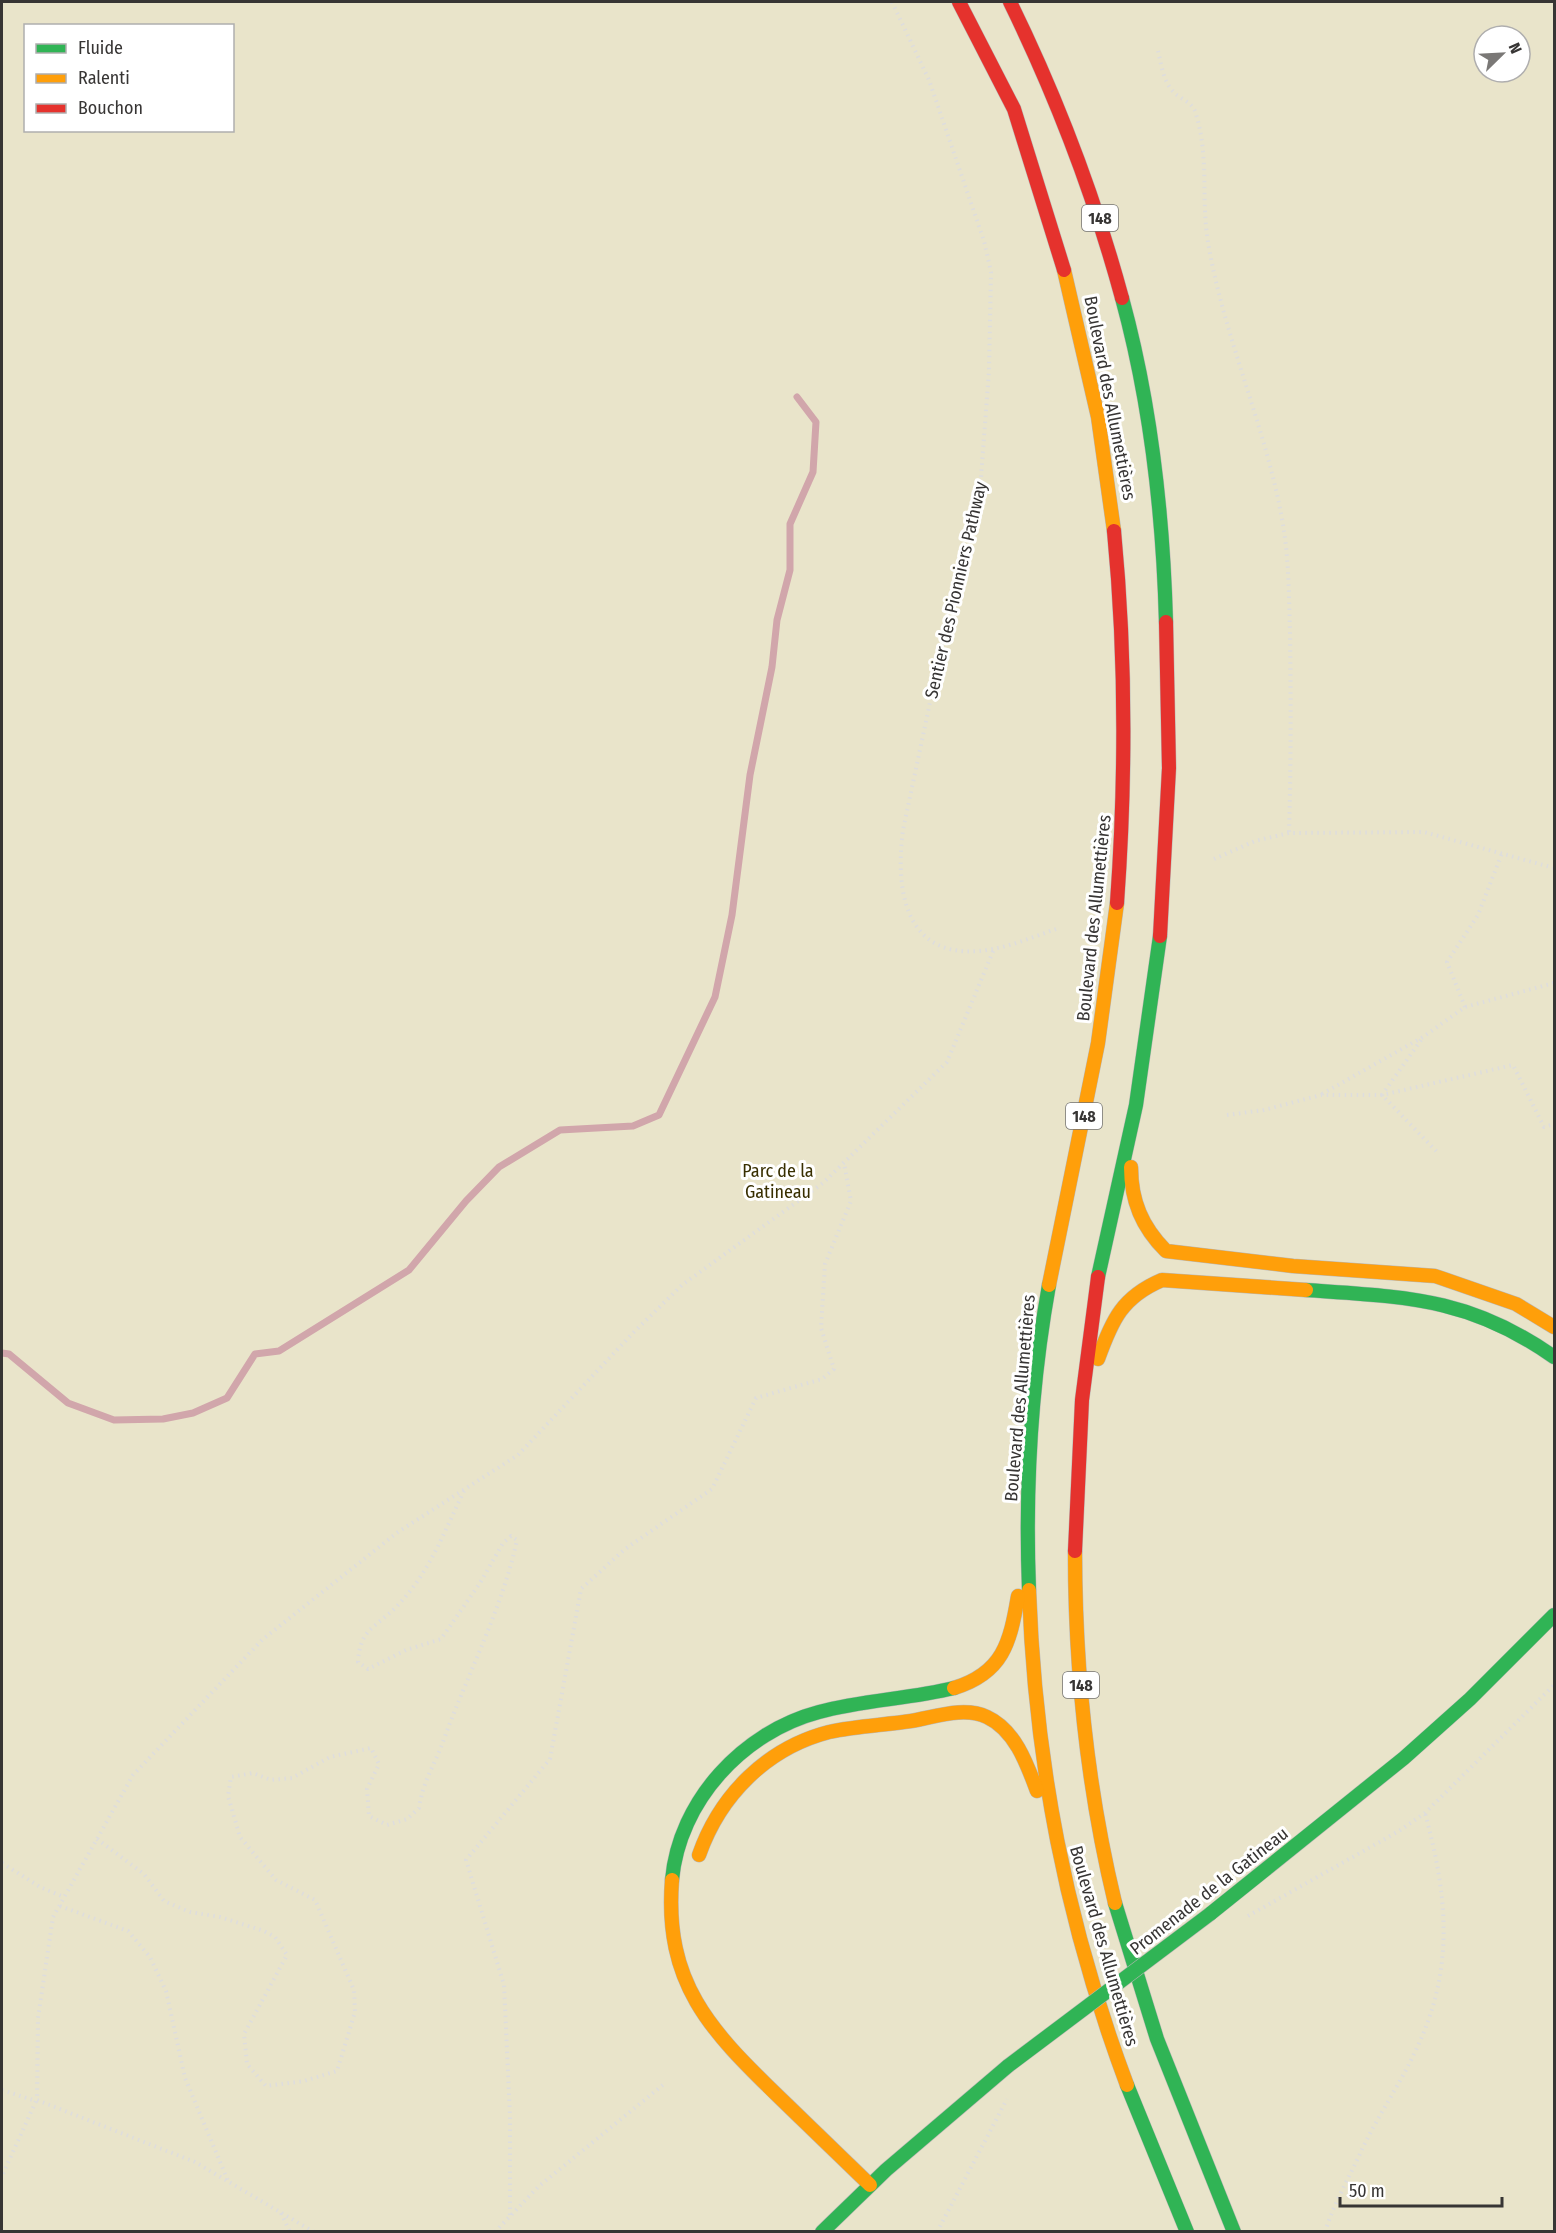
<svg xmlns="http://www.w3.org/2000/svg" width="1556" height="2233" viewBox="0 0 1556 2233" font-family="'Fira Sans Condensed',sans-serif">
<style>
.green{fill:#e9e4ca;fill-rule:evenodd}
.lines{fill:none;stroke-linecap:round;stroke-linejoin:round}
.stream{stroke:#d1a6ab;stroke-width:7}
.fast-casing{stroke:#b9b7b6;stroke-width:15}
.slow-casing{stroke:#b9b7b6;stroke-width:15}
.jam-casing{stroke:#b9b7b6;stroke-width:15}
.path{stroke:#dedddd;stroke-width:4;stroke-dasharray:1.5 4.5;stroke-linecap:butt}
.fast{stroke:#30b455;stroke-width:14}
.slow{stroke:#ff9f0a;stroke-width:14}
.jam{stroke:#e5322d;stroke-width:14}
.fast-bridge-casing{stroke:#b9b7b6;stroke-width:15;stroke-linecap:butt}
.fast-bridge{stroke:#30b455;stroke-width:14}
.labels{text-anchor:middle;stroke-width:6;stroke-linejoin:round;paint-order:stroke}
.shield{fill:#fff;stroke:#737271;stroke-width:1.5}
.shield-label{font-size:16px;font-weight:bold;fill:#373534}
.street-label{font-size:18px;fill:#373534;stroke:#fff}
.park-label{font-size:18px;fill:#382f01;stroke:#fff}
</style>
<rect width="100%" height="100%" fill="#f6f4f2"/>
<path class="green" d="M 2,2 L 1554,2 L 1554,2231 L 2,2231 ZM 26,26 L 232,26 L 232,130 L 26,130 ZM 1484,36 L 1520,36 L 1520,72 L 1484,72 Z"/>
<g class="lines">
<path class="stream" d="M 2,1353 L 9,1354 L 68,1403 L 114,1420 L 163,1419 L 193,1413 L 227,1398 L 255,1354 L 279,1351 L 409,1270 L 466,1201 L 499,1167 L 560,1130 L 633,1126 L 659,1115 L 715,997 L 732,915 L 750,775 L 772,667 L 777,620 L 790,570 L 790,524 L 813,472 L 816,422 L 797,397"/>
<defs>
<g id="fast">
<path d="M 1122,298 C 1151,404 1163,512 1166,622"/>
<path d="M 1098,1277 L 1136,1105 L 1160,936"/>
<path d="M 1306,1290 C 1405,1297 1469,1297 1554,1357"/>
<path d="M 1029,1590 C 1025,1488 1031,1385 1049,1285"/>
<path d="M 672,1880 C 679,1801 743,1732 819,1712 C 863,1700 909,1699 954,1688"/>
<path d="M 1115,1903 L 1157,2039 L 1234,2232"/>
<path d="M 1210,1914 L 1404,1758 L 1470,1699 L 1554,1615"/>
<path d="M 1127,2085 L 1187,2232"/>
<path d="M 822,2232 L 886,2170 L 1008,2066"/>
</g>
<g id="slow">
<path d="M 1064,270 L 1098,417 L 1114,531"/>
<path d="M 1131,1167 C 1131,1201 1142,1227 1166,1251 L 1293,1266 L 1435,1276 L 1516,1304 L 1554,1327"/>
<path d="M 1049,1285 L 1098,1043 L 1117,903"/>
<path d="M 1098,1359 C 1112,1320 1122,1297 1162,1280 L 1306,1290"/>
<path d="M 1075,1551 C 1075,1670 1087,1787 1115,1903"/>
<path d="M 1029,1590 C 1035,1763 1066,1922 1127,2085"/>
<path d="M 954,1688 C 1003,1673 1010,1643 1018,1596"/>
<path d="M 699,1855 C 720,1795 767,1748 829,1732 C 856,1726 884,1725 911,1721 C 935,1717 964,1706 987,1717 C 1015,1730 1027,1764 1037,1791"/>
<path d="M 672,1880 C 664,1983 710,2030 778,2096 C 809,2126 839,2155 870,2185"/>
</g>
<g id="jam">
<path d="M 959,2 L 1014,109 L 1064,270"/>
<path d="M 1010,2 C 1057,98 1094,195 1122,298"/>
<path d="M 1114,531 C 1126,655 1126,778 1117,903"/>
<path d="M 1160,936 L 1169,768 L 1166,622"/>
<path d="M 1075,1551 L 1082,1400 L 1098,1277"/>
</g>
</defs>
<use href="#fast" class="fast-casing"/>
<use href="#slow" class="slow-casing"/>
<use href="#jam" class="jam-casing"/>
<g class="path">
<path d="M 892,2 L 929,80 L 984,241 L 991,272 L 989,371 L 979,504 L 944,636 L 903,830 C 894,898 909,965 993,949 C 1015,945 1038,935 1059,928"/>
<path d="M 1158,51 C 1161,63 1163,79 1171,89 C 1179,100 1192,100 1196,114 C 1210,160 1200,202 1209,248 C 1226,343 1267,430 1283,525 C 1289,560 1289,598 1290,633 C 1291,700 1291,766 1289,833"/>
<path d="M 1214,859 L 1255,841 L 1289,833 L 1424,832 L 1554,868"/>
<path d="M 1465,1007 L 1447,962 L 1478,915 L 1502,853"/>
<path d="M 1421,1040 L 1382,1095 L 1439,1154"/>
<path d="M 1322,1094 L 1423,1037 L 1465,1007 L 1554,983"/>
<path d="M 1227,1115 L 1264,1110 L 1321,1095 L 1382,1095 L 1513,1065 L 1544,1127 L 1554,1124"/>
<path d="M 97,1839 L 144,1874 L 164,1901 L 190,1912 L 220,1917 L 264,1931 L 275,1937 L 287,1955 L 244,2034 L 247,2064 L 266,2086 L 304,2081 L 337,2071 L 355,2012 L 354,1990 L 315,1900 L 276,1880 L 240,1837 L 228,1796 L 231,1777 L 253,1773 L 271,1780 L 292,1778 L 330,1757 L 371,1748 L 379,1764 L 367,1789 L 369,1816 L 387,1825 L 407,1819 L 419,1808 C 423,1780 435,1765 444,1739 C 468,1673 502,1609 517,1540 L 511,1536 L 503,1543 L 480,1583 L 441,1639 L 406,1650 L 368,1669 L 358,1662 C 360,1629 375,1628 396,1607 C 429,1574 444,1532 464,1491"/>
<path d="M 2,1863 L 40,1887 L 64,1897"/>
<path d="M 60,1906 L 128,1931 L 150,1957 L 166,1991 L 185,2078 L 228,2181"/>
<path d="M 1248,1916 L 1399,1831 L 1425,1813 L 1554,1685"/>
<path d="M 2,2090 L 36,2101 L 2,2176"/>
<path d="M 281,2213 L 290,2232"/>
<path d="M 510,2215 L 510,2116 L 504,1985 L 466,1860 L 550,1759 L 581,1589 L 625,1549 L 712,1489 L 756,1398 L 822,1379 L 834,1369 L 821,1328 L 825,1264 L 851,1201 L 844,1163"/>
<path d="M 314,2232 L 195,2162 L 37,2100 L 38,2018 L 53,1917 L 133,1775 L 262,1640 L 398,1532 L 518,1455 L 632,1334 L 682,1285 L 823,1183 L 947,1062 L 994,949"/>
<path d="M 495,2232 L 538,2187 L 664,2084"/>
<path d="M 937,2232 L 1007,2099"/>
<path d="M 1325,2232 C 1333,2206 1347,2181 1359,2156 C 1375,2120 1398,2088 1415,2052 C 1455,1970 1448,1898 1425,1813"/>
</g>
<use href="#fast" class="fast"/>
<use href="#slow" class="slow"/>
<use href="#jam" class="jam"/>
<defs>
<path id="fast-bridge" d="M 1008,2066 L 1210,1914"/>
</defs>
<use href="#fast-bridge" class="fast-bridge-casing"/>
<use href="#fast-bridge" class="fast-bridge"/>
</g>
<g class="labels">
<g class="shield">
<rect x="1082" y="205" width="36" height="26" rx="4.5"/>
<rect x="1066" y="1103" width="36" height="26" rx="4.5"/>
<rect x="1063" y="1672" width="36" height="26" rx="4.5"/>
</g>
<g class="shield-label">
<text x="1100" y="224">148</text>
<text x="1084" y="1122">148</text>
<text x="1081" y="1691">148</text>
</g>
<g class="street-label">
<text transform="translate(1110 398) rotate(79)" y="6">Boulevard des Allumettières</text>
<text transform="translate(956 590) rotate(-77)" y="6">Sentier des Pionniers Pathway</text>
<text transform="translate(1094 918) rotate(-84)" y="6">Boulevard des Allumettières</text>
<text transform="translate(1020 1398) rotate(-85)" y="6">Boulevard des Allumettières</text>
<text transform="translate(1209 1891) rotate(-38)" y="6">Promenade de la Gatineau</text>
<text transform="translate(1104 1946) rotate(74)" y="6">Boulevard des Allumettières</text>
</g>
<g class="park-label">
<text x="778" y="1177">Parc de la<tspan x="778" dy="21">Gatineau</tspan></text>
</g>
</g>
<rect width="1556" height="2233" fill="none" stroke="#373534" stroke-width="6"/>
<rect x="24" y="24" width="210" height="108" fill="#ffffff" stroke="#afaeae" stroke-width="1.5"/>
<rect x="36" y="44" width="30" height="9" fill="#30b455" stroke="#afaeae" stroke-width="1.5"/>
<text x="78" y="54" font-size="18" fill="#373534">Fluide</text>
<rect x="36" y="74" width="30" height="9" fill="#ff9f0a" stroke="#afaeae" stroke-width="1.5"/>
<text x="78" y="84" font-size="18" fill="#373534">Ralenti</text>
<rect x="36" y="104" width="30" height="9" fill="#e5322d" stroke="#afaeae" stroke-width="1.5"/>
<text x="78" y="114" font-size="18" fill="#373534">Bouchon</text>
<g transform="translate(1502 54) rotate(66)"><circle r="28" fill="#ffffff" stroke="#afaeae" stroke-width="1.5"/>
<path d="M0-4.5L10 22L0 15L-10 22Z" fill="#7a7876"/>
<text y="-9" font-size="16" font-weight="bold" text-anchor="middle" fill="#373534">N</text>
</g>
<path d="M1340 2197v9h162v-9" fill="none" stroke="#373534" stroke-width="3"/>
<text x="1349" y="2197" font-size="18" fill="#373534" stroke="#ffffff" stroke-width="4.5" paint-order="stroke">50 m</text>
</svg>
